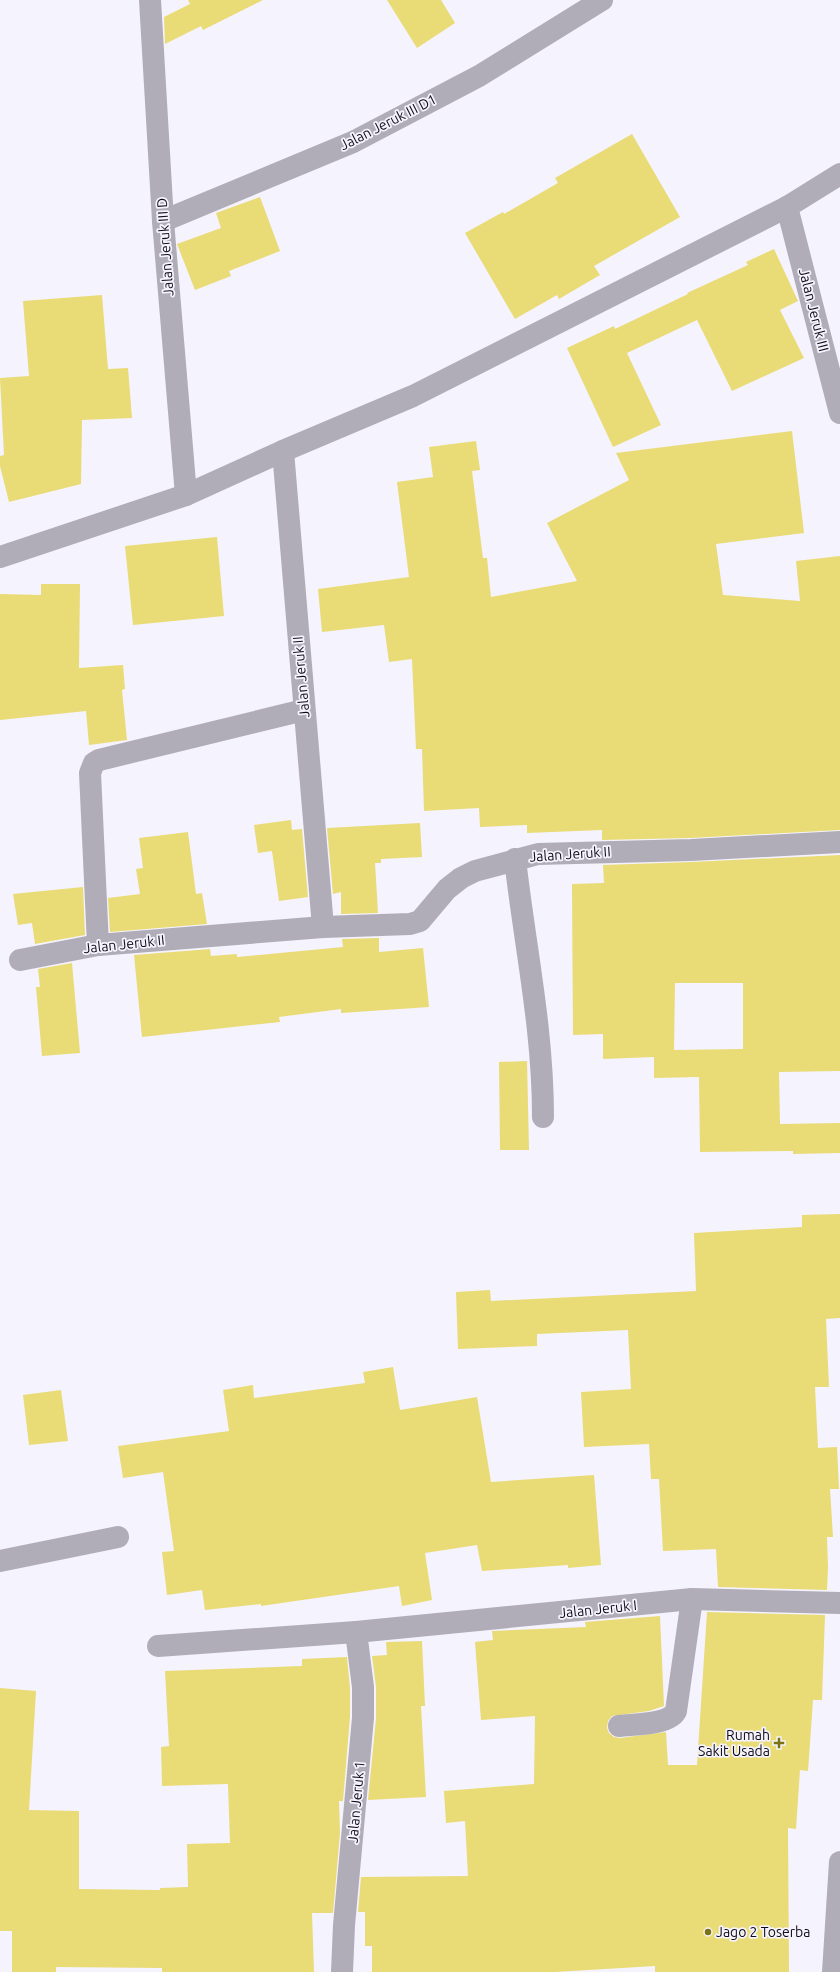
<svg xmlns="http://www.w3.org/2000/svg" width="840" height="1972" viewBox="0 0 840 1972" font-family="Ubuntu,sans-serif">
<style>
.building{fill:#e9db76;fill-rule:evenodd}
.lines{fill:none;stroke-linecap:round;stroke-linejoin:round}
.minor{stroke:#b0adb9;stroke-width:22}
.poi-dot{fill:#7d7213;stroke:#f5f3fd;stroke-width:1.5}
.labels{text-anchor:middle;stroke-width:3.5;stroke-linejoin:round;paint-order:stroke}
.street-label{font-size:14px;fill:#0f0c15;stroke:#f5f3fd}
.poi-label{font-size:14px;fill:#0f0c15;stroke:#f5f3fd;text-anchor:end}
</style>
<rect width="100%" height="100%" fill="#f5f3fd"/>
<g class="building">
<path d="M 188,0 L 263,0 L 203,30 L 201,26 L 165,44 L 164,17 L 190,4 Z"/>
<path d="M 387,0 L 441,0 L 455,23 L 417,48 Z"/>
<path d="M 632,134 L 680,217 L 594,266 L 600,275 L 559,299 L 557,295 L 515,319 L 465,233 L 503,212 L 504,214 L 558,183 L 555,178 Z"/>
<path d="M 260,197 L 280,251 L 229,271 L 231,276 L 195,290 L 177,244 L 221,228 L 216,213 Z"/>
<path d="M 774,249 L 798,301 L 780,310 L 804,358 L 732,391 L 697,320 L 627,353 L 661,425 L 613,447 L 567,348 L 614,326 L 615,329 L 688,294 L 687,293 L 748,265 L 746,262 Z"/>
<path d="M 102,295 L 108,369 L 128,368 L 132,418 L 82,420 L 81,484 L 9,502 L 0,466 L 0,456 L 4,455 L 0,378 L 29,376 L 23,301 Z"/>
<path d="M 792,431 L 804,533 L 716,544 L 723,595 L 800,601 L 796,561 L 840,556 L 840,830 L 690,838 L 602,840 L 602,830 L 527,833 L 527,825 L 480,827 L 479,808 L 424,811 L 422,749 L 416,749 L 412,659 L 389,662 L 384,625 L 322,632 L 318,589 L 409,577 L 397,482 L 433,477 L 429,447 L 476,441 L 480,470 L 472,471 L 483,558 L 487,558 L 491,597 L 577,581 L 547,523 L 629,480 L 616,453 Z"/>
<path d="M 217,537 L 224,616 L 133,625 L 125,546 Z"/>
<path d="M 41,584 L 80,584 L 79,668 L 123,665 L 125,689 L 122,690 L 127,740 L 89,745 L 86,711 L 0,720 L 0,594 L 41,595 Z"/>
<path d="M 291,820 L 292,830 L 302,829 L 308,897 L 279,901 L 272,851 L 258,853 L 254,825 Z"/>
<path d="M 420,823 L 422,857 L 381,859 L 381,863 L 375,863 L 378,913 L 341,914 L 341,892 L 333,894 L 327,828 Z"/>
<path d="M 188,832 L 196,894 L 202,893 L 207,924 L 110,932 L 108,898 L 140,894 L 136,869 L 143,868 L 139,838 Z"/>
<path d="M 840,855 L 840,1071 L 779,1072 L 780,1124 L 840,1123 L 840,1153 L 793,1154 L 793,1151 L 700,1152 L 699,1077 L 654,1078 L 654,1057 L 603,1059 L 603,1034 L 573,1035 L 572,884 L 604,883 L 603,865 L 691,862 ZM 675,983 L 743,983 L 743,1049 L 674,1050 Z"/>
<path d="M 83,887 L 85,935 L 35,944 L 32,923 L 18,925 L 13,894 Z"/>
<path d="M 379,938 L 379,952 L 423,948 L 429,1007 L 341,1013 L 341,1009 L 279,1017 L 280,1022 L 142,1037 L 134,955 L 210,949 L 211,956 L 237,954 L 237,957 L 343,947 L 342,939 Z"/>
<path d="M 72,963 L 80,1053 L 42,1056 L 36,987 L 40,987 L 38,969 Z"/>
<path d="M 527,1061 L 529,1150 L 500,1150 L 499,1062 Z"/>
<path d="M 840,1214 L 840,1318 L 826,1319 L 829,1387 L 815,1387 L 818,1448 L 837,1447 L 839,1489 L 830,1489 L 833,1537 L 827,1537 L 828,1567 L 827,1590 L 718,1587 L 716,1549 L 663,1551 L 659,1479 L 651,1479 L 649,1444 L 584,1447 L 581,1392 L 631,1389 L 628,1330 L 537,1334 L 537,1346 L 458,1349 L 456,1292 L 490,1290 L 491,1301 L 696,1291 L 694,1233 L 802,1227 L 802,1215 Z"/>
<path d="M 393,1367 L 400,1410 L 477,1397 L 491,1482 L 594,1475 L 601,1565 L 568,1568 L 568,1565 L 482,1571 L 477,1545 L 425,1553 L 432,1600 L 402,1606 L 399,1586 L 261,1606 L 261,1604 L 205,1610 L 202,1590 L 167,1595 L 162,1552 L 174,1551 L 163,1472 L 123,1478 L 118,1446 L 229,1431 L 223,1390 L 253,1385 L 254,1398 L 365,1383 L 363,1372 Z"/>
<path d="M 61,1390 L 68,1441 L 29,1445 L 23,1395 Z"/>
<path d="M 707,1612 L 825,1615 L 822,1700 L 813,1700 L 808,1771 L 800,1770 L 796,1829 L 788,1828 L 789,1972 L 655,1972 L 655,1966 L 555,1972 L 372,1972 L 372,1946 L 365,1946 L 365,1912 L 358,1912 L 361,1877 L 468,1876 L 465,1821 L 446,1823 L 444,1791 L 534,1784 L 535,1716 L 481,1720 L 475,1642 L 493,1640 L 492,1631 L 586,1627 L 585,1622 L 660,1616 L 664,1706 L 649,1711 L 612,1716 L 608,1721 L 607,1728 L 609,1733 L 614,1737 L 620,1738 L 666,1732 L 668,1765 L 697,1765 Z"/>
<path d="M 422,1641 L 425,1706 L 421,1706 L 426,1797 L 368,1800 L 376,1718 L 376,1687 L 372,1656 L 387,1655 L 386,1642 Z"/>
<path d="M 347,1657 L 350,1688 L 350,1717 L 343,1801 L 339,1801 L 340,1833 L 333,1913 L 312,1913 L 314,1972 L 162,1972 L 162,1968 L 56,1967 L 56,1972 L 12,1972 L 12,1931 L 0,1931 L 0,1688 L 36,1691 L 29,1810 L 79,1811 L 79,1889 L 160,1890 L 160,1888 L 188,1887 L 187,1844 L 230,1843 L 228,1784 L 162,1786 L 161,1747 L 169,1746 L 165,1671 L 302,1666 L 302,1659 Z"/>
</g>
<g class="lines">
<g class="minor">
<path d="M 150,0 L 163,221 L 186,495"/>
<path d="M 787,207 L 840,413"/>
<path d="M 163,221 L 353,142 L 479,76 L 602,0"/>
<path d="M 283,451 L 323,927"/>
<path d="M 0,557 L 186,495 L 283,451 L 413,396 L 787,207 L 840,174"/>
<path d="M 515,859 C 525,947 543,1028 543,1117"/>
<path d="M 98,945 L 90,773 L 94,763 L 99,760 L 304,710"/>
<path d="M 20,960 L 98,945 L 323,927 L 410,924 L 420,921 L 447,889 L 461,878 L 475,871 L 538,854 L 691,850 L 840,842"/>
<path d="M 0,1561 L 118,1537"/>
<path d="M 158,1646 L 356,1632 L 692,1599 L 840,1603"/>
<path d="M 619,1726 C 634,1724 669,1725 676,1711 L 692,1599"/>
<path d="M 342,1972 L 344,1925 L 363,1718 L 363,1687 L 356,1632"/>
<path d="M 833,1972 L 840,1862"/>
</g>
</g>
<g class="poi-dot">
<path d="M777 1737h4v4h4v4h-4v4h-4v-4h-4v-4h4z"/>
<circle cx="708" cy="1932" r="4"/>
</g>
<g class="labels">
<g class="street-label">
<text transform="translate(388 122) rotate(-27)" y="5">Jalan Jeruk III D1</text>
<text transform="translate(165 247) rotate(-94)" y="5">Jalan Jeruk III D</text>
<text transform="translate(814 310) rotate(76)" y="5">Jalan Jeruk III</text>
<text transform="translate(301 677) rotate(-95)" y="5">Jalan Jeruk II</text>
<text transform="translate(570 854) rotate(-4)" y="5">Jalan Jeruk II</text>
<text transform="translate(124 944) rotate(-6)" y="5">Jalan Jeruk II</text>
<text transform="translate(598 1609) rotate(-6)" y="5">Jalan Jeruk I</text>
<text transform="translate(356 1802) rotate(-85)" y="5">Jalan Jeruk 1</text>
</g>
<g class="poi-label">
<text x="770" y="1740">Rumah<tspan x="770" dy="16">Sakit Usada</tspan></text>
<text x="716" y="1937" text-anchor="start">Jago 2 Toserba</text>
</g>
</g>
</svg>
